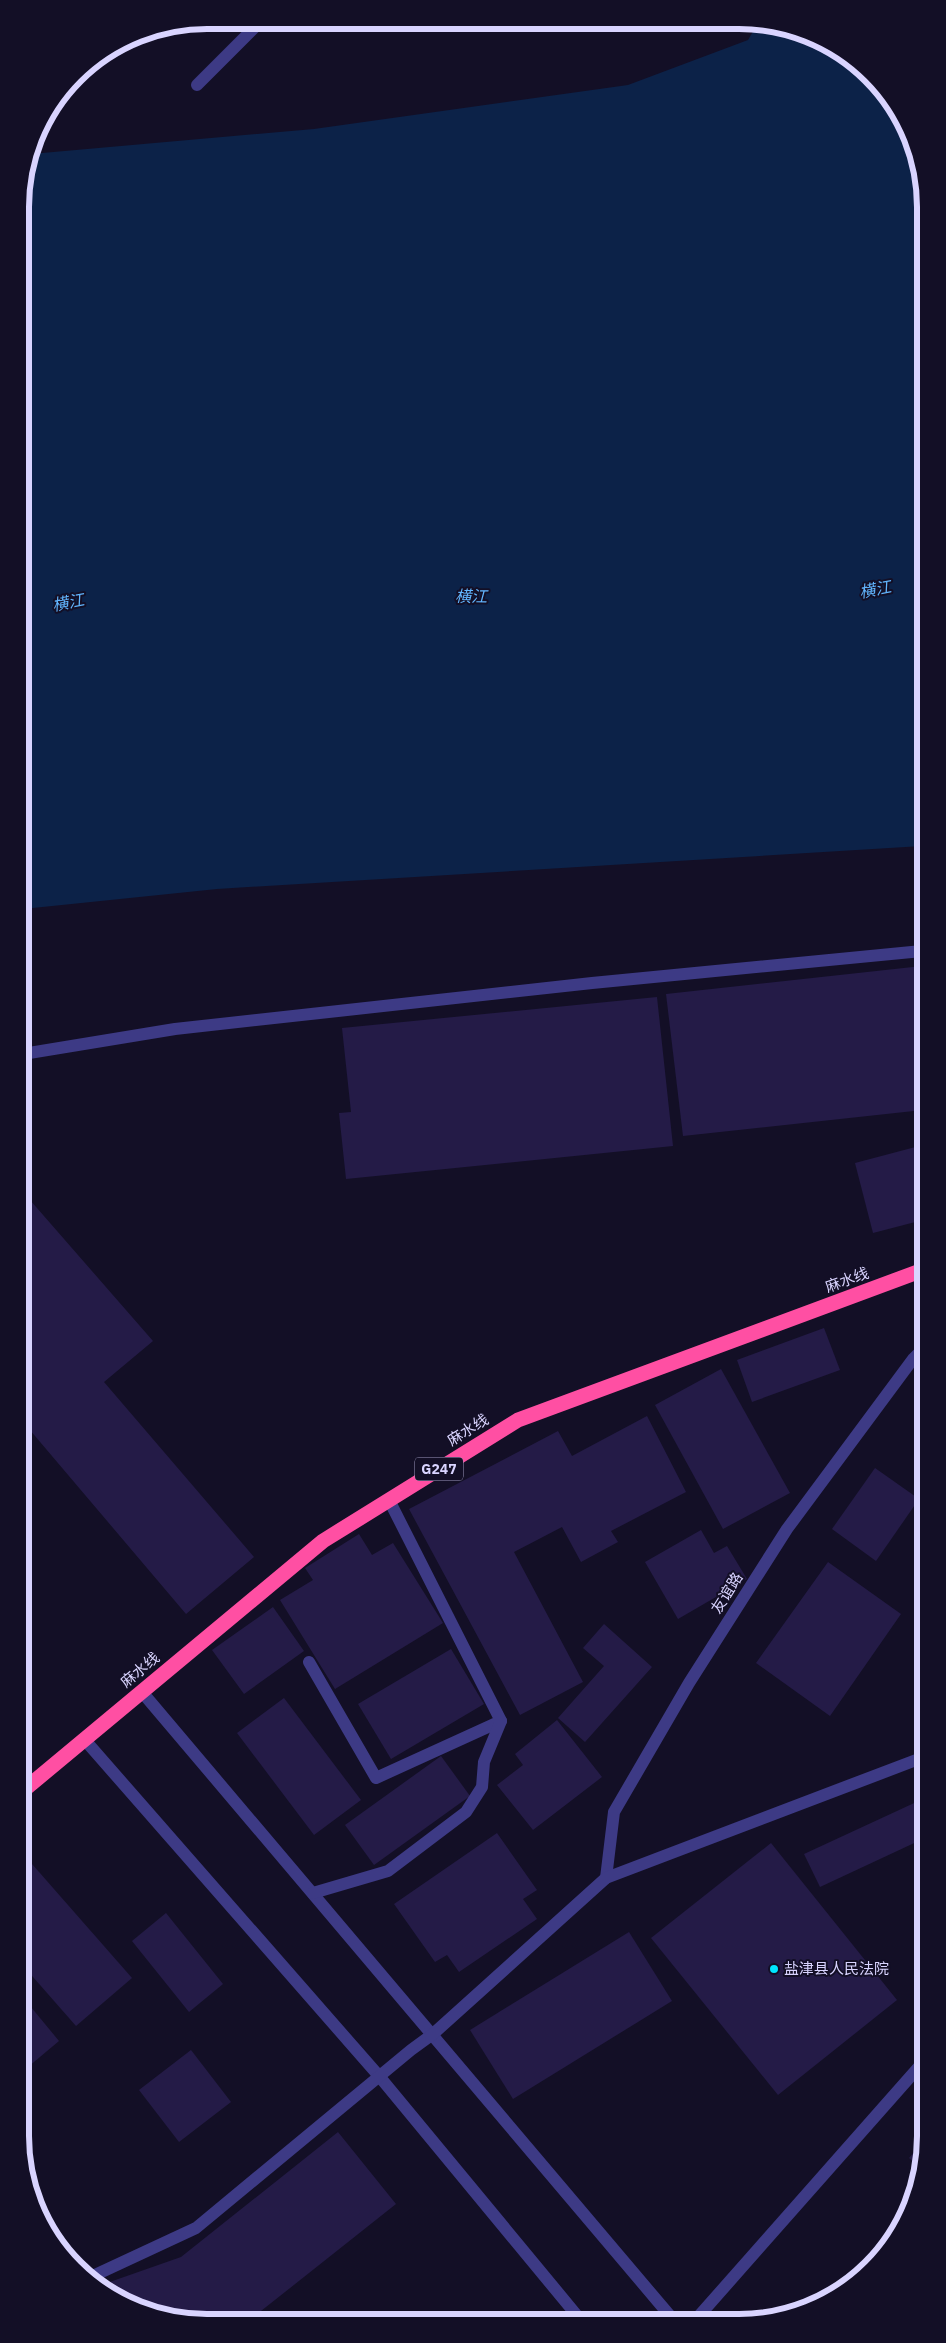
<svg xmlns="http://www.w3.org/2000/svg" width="946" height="2343" viewBox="0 0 946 2343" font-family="'IBM Plex Sans','Noto Sans SC',sans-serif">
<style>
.water{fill:#0c2248}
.building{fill:#241b47}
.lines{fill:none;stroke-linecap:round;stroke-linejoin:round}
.minor{stroke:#3d3a85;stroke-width:12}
.highway{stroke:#ff4fa3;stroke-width:15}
.poi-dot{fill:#00e5ff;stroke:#130f26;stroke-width:2}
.labels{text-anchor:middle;stroke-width:4;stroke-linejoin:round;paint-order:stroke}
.shield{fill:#130f26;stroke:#9e99be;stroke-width:1}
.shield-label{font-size:14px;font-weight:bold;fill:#d9d4ff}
.street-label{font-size:15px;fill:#d9d4ff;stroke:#130f26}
.poi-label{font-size:15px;fill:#d9d4ff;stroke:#130f26;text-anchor:start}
.water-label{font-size:16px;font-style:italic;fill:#62b6ff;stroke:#130f26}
.rim{fill:none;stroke:#d9d4ff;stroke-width:6}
</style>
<rect width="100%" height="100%" fill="#130f26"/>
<path class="water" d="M 758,23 C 815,24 871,65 901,113 C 909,126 914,144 920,158 L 922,846 L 217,889 L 23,909 L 20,194 L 31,154 L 314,129 L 628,85 L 748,40 Z"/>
<g class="building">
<path d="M 922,966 L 923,1110 L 683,1136 L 666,994 Z"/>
<path d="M 657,997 L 673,1146 L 346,1179 L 339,1113 L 351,1112 L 342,1028 Z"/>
<path d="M 923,1145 L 923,1220 L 873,1233 L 855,1163 Z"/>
<path d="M 23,1192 L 153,1341 L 104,1382 L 254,1557 L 186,1614 L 24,1423 Z"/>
<path d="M 824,1328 L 840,1370 L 752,1402 L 737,1360 Z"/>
<path d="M 721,1369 L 790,1493 L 723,1529 L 655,1405 Z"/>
<path d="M 647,1416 L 686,1492 L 611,1531 L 618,1542 L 581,1562 L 562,1527 L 514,1552 L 583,1682 L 520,1715 L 409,1509 L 558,1431 L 572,1456 Z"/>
<path d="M 875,1468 L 919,1499 L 876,1561 L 832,1529 Z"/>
<path d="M 701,1530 L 714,1553 L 727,1546 L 747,1579 L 678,1619 L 645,1562 Z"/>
<path d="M 359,1534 L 372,1555 L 393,1543 L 443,1623 L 335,1689 L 280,1600 L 313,1580 L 305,1568 Z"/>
<path d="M 828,1562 L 901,1614 L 830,1716 L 756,1663 Z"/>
<path d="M 273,1607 L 304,1651 L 244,1694 L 212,1650 Z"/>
<path d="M 604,1624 L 652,1667 L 585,1742 L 558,1718 L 604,1666 L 583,1648 Z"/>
<path d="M 451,1649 L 484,1704 L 391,1759 L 358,1704 Z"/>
<path d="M 284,1698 L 361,1800 L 314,1835 L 237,1733 Z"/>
<path d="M 557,1720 L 602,1777 L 533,1830 L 497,1785 L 523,1765 L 515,1754 Z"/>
<path d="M 441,1756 L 470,1796 L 374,1865 L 345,1825 Z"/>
<path d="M 925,1798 L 925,1838 L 820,1887 L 804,1854 Z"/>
<path d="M 497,1833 L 537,1890 L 523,1899 L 537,1919 L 459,1972 L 447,1955 L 435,1962 L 394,1904 Z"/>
<path d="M 771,1843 L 897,2000 L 778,2095 L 651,1938 Z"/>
<path d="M 25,1856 L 132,1978 L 76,2026 L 26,1969 Z"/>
<path d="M 166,1913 L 223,1984 L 189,2012 L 132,1941 Z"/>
<path d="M 629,1932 L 672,2001 L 513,2099 L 470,2030 Z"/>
<path d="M 26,2001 L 59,2041 L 28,2067 L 26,2064 Z"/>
<path d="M 191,2050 L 231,2102 L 179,2142 L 139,2090 Z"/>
<path d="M 338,2132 L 396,2204 L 251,2319 L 203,2319 L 198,2312 L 177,2319 L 170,2319 L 124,2304 L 107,2293 L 104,2284 L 181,2257 Z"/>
<path d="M 926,2138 L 926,2148 L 921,2168 L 909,2158 Z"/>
</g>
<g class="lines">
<g class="minor">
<path d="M 197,85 L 262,20"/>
<path d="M 23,1054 L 175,1029 L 592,983 L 922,951"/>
<path d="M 309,1662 L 376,1778 L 501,1721"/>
<path d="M 142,1692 L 671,2317"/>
<path d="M 84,1739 L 379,2076 L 579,2318"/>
<path d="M 606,1878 L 614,1812 L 689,1683 L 787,1529 L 913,1359 L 923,1349"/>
<path d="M 313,1893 L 388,1871 L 466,1812 L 482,1787 L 484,1762 L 501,1721 L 389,1500"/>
<path d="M 85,2277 L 95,2275 L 196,2228 L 411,2050 L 433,2034 L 606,1878 L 924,1757"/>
<path d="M 698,2317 L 925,2060"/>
</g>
<path class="highway" d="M 25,1789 L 323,1541 L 518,1420 L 923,1270"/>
</g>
<circle class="poi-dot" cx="774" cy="1969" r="5"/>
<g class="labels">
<rect class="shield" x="415" y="1457.5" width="48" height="23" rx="4"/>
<g class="shield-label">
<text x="439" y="1474">G247</text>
</g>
<g class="street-label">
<text transform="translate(847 1280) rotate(-20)" y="5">麻水线</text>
<text transform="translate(468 1430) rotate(-32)" y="5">麻水线</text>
<text transform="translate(727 1593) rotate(-58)" y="5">友谊路</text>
<text transform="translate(140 1670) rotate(-40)" y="5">麻水线</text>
</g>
<g class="poi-label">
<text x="784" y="1974">盐津县人民法院</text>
</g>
<g class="water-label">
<text transform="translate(875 589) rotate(-11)" y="6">横江</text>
<text transform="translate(471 596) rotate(1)" y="6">横江</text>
<text transform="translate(68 602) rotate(-11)" y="6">横江</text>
</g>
</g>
<path d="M0 0H946V2343H0ZM207 29H739A178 178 0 0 1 917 207V2136A178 178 0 0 1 739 2314H207A178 178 0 0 1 29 2136V207A178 178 0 0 1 207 29Z" fill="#130f26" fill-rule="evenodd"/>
<path class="rim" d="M207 29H739A178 178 0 0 1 917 207V2136A178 178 0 0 1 739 2314H207A178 178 0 0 1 29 2136V207A178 178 0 0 1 207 29Z"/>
</svg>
